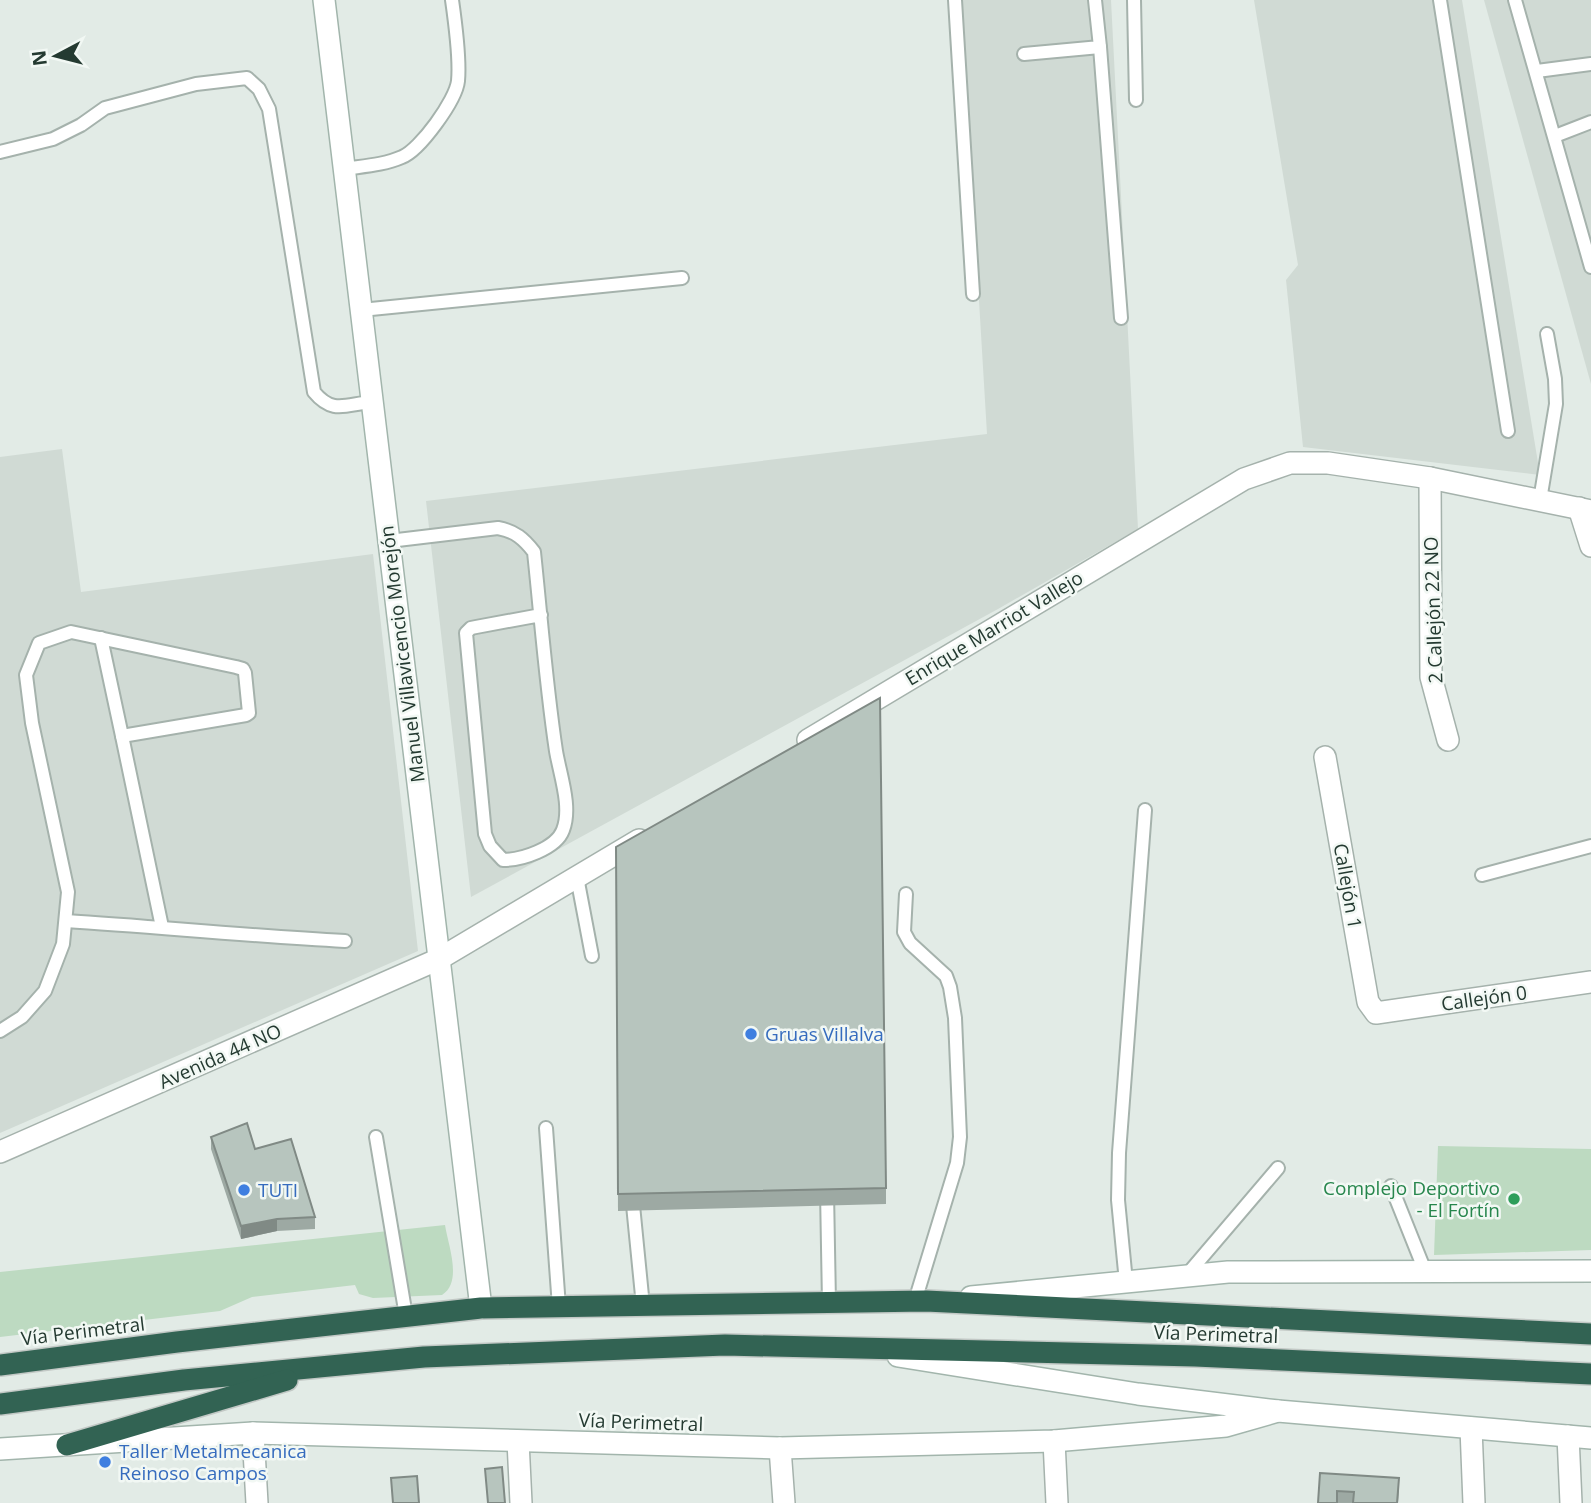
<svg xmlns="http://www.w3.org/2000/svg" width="1591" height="1503" viewBox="0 0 1591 1503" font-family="'Open Sans',sans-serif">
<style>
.built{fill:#d0dad4}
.green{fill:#bddac1}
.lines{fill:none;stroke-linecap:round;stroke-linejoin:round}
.lane-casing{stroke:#a5b2ac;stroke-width:16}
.street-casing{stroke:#a5b2ac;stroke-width:24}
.secondary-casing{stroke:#a2b5ac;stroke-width:24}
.highway-casing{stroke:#c2c8c5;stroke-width:24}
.lane{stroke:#fff;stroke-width:12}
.street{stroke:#fff;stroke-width:21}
.secondary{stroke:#fff;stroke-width:21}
.highway{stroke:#326353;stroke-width:21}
.wall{fill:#9da9a3}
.shaded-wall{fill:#808a85}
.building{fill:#b7c5be;stroke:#808a85;stroke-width:2}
.shop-dot{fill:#3f7fe0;stroke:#f2f8f4;stroke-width:2.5}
.leisure-dot{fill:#2e9e5b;stroke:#f2f8f4;stroke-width:2.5}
.labels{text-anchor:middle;stroke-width:5;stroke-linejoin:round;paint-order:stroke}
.street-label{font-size:19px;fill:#243a31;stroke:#f2f8f4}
.shop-label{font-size:19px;fill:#366cbe;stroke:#f2f8f4;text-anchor:start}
.leisure-label{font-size:19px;fill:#27864d;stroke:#f2f8f4;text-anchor:end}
</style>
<rect width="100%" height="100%" fill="#e2ebe6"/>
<g class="built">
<path d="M 961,0 L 1111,0 L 1138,529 L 998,609 L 471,897 L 426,501 L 987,434 Z"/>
<path d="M 1254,0 L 1462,0 L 1540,475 L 1303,447 L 1286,280 L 1298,265 Z"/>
<path d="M 1484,0 L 1591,0 L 1591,384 Z"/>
<path d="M 62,449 L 81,592 L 373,554 L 418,951 L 0,1133 L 0,457 Z"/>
</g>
<g class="green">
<path d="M 1438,1146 L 1591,1149 L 1591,1250 L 1434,1255 Z"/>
<path d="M 445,1225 C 448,1245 463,1282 442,1295 L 373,1298 L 359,1294 L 355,1285 L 252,1297 L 220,1311 L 0,1337 L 0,1272 Z"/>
</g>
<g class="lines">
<defs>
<g id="lane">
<path d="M 955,0 L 973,294"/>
<path d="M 1134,0 L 1136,100"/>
<path d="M 1440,0 L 1508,431"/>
<path d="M 1515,0 L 1591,267"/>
<path d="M 1100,47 L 1121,318"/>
<path d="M 1024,54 L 1100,47 L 1095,0"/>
<path d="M 1537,71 L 1591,64"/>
<path d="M 1555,136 L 1591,122"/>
<path d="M 0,152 L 53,139 L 81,125 L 105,108 L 196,84 L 247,78 L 259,89 L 269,109 L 314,392 C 333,415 346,404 372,402"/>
<path d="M 344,169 C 364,166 384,165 402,157 C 420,150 456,100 458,81 C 460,60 455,21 452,0"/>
<path d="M 361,310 L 682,278"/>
<path d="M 1540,500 L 1556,404 L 1555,379 L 1547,334"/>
<path d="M 389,541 L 498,528 C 515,531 524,539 534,552 C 541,618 546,685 556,751 C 560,775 572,807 563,830 C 556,849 521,860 503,860 L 490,846 L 485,834 L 466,633 L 471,628 L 476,627 L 541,615"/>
<path d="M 101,638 L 122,736"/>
<path d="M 1482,875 L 1591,846"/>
<path d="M 577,877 L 592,956"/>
<path d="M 906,894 L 904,932 L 910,943 L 946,976 L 950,987 L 955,1018 L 960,1137 L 957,1163 L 915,1301"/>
<path d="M 66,921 C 159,927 251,936 345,941"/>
<path d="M 0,1031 L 22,1017 L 45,991 L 63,944 L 68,892 L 32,723 L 26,675 L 39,643 L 71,632 L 236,667 L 243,669 L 245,673 L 249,713 L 246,715 L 122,736 L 162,927"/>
<path d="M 546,1128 L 559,1307"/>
<path d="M 376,1137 L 406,1316"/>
<path d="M 1391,1186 L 1425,1271"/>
<path d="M 827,1191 L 829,1303"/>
<path d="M 632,1195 L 643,1306"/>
<path d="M 1186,1276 L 1278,1168"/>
<path d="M 1126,1282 L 1118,1200 L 1119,1153 L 1145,810"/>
</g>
<g id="street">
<path d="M 1430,478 L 1431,677 L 1448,740"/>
<path d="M 1579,508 L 1591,546"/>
<path d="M 808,740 L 1244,479 L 1290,463 L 1328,463 L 1430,478 L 1591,511"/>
<path d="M 1325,757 L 1368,1002 L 1376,1013 L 1591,982"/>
<path d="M 0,1152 L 439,959 L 639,840"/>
<path d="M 1471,1428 L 1474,1503"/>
<path d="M 253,1433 L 257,1503"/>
<path d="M 1568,1436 L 1571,1503"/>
<path d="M 518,1441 L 521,1503"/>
<path d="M 1054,1441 L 1057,1503"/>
<path d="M 780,1448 L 784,1503"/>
</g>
<g id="secondary">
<path d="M 324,0 L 481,1308"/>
<path d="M 971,1297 L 1228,1272 L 1591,1271"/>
<path d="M 898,1356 L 1138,1394 L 1278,1411 L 1591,1438"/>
<path d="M 0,1449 L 253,1433 L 780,1448 L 1054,1441 L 1226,1426 L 1278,1411"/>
</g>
<g id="highway">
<path d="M 0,1365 L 177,1342 L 481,1308 L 926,1301 L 1591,1334"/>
<path d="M 0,1404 L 184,1380 L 424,1357 L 725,1345 L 1195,1356 L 1591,1374"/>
<path d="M 67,1445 L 287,1380"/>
</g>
</defs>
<use href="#lane" class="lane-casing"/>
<use href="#street" class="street-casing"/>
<use href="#secondary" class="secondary-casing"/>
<use href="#highway" class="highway-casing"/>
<use href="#lane" class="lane"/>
<use href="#street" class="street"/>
<use href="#secondary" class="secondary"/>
<use href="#highway" class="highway"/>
</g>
<g class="wall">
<path d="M 616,847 L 886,1188 L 886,1204 L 618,1211 Z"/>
<path d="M 211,1137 L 255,1149 L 315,1217 L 315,1229 L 277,1231 L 241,1239 L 211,1149 Z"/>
<path d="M 1320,1473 L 1399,1491 L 1398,1503 L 1318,1503 Z"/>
</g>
<path class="shaded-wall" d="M 277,1219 L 277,1231 L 241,1239 L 241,1226 Z"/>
<g class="building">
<path d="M 880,698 L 886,1188 L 618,1194 L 616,847 Z"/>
<path d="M 247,1123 L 255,1149 L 291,1139 L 315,1217 L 277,1219 L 241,1226 L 211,1137 Z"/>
<path d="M 502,1467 L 505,1503 L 488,1503 L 485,1469 Z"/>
<path d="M 1320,1473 L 1399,1478 L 1397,1503 L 1353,1503 L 1354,1492 L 1337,1491 L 1337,1503 L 1318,1503 Z"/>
<path d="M 417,1476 L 419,1503 L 393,1503 L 391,1478 Z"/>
</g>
<g class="shop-dot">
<circle cx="751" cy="1034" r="7"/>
<circle cx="244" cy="1190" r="7"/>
<circle cx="105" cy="1462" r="7"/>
</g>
<circle class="leisure-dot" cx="1514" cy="1199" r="7"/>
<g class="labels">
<g class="street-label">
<text transform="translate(1433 610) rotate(-92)" y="7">2 Callejón 22 NO</text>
<text transform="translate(994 628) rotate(-31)" y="7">Enrique Marriot Vallejo</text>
<text transform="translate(402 654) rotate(-97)" y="7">Manuel Villavicencio Morejón</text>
<text transform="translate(1348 886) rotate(80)" y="7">Callejón 1</text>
<text transform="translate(1484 998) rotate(-8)" y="7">Callejón 0</text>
<text transform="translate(220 1056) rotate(-24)" y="7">Avenida 44 NO</text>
<text transform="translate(83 1331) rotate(-7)" y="7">Vía Perimetral</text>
<text transform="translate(1216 1334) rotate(2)" y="7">Vía Perimetral</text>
<text transform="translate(641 1422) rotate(2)" y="7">Vía Perimetral</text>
</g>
<g class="shop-label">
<text x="765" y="1041">Gruas Villalva</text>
<text x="258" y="1197">TUTI</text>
<text x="119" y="1458">Taller Metalmecanica<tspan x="119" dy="22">Reinoso Campos</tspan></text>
</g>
<g class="leisure-label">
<text x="1500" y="1195">Complejo Deportivo<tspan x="1500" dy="22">- El Fortín</tspan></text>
</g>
</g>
<g transform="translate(56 56) rotate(263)" stroke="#f2f8f4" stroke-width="5" paint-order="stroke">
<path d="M0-5L12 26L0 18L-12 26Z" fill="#243a31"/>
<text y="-10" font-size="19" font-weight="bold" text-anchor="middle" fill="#243a31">N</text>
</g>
</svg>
